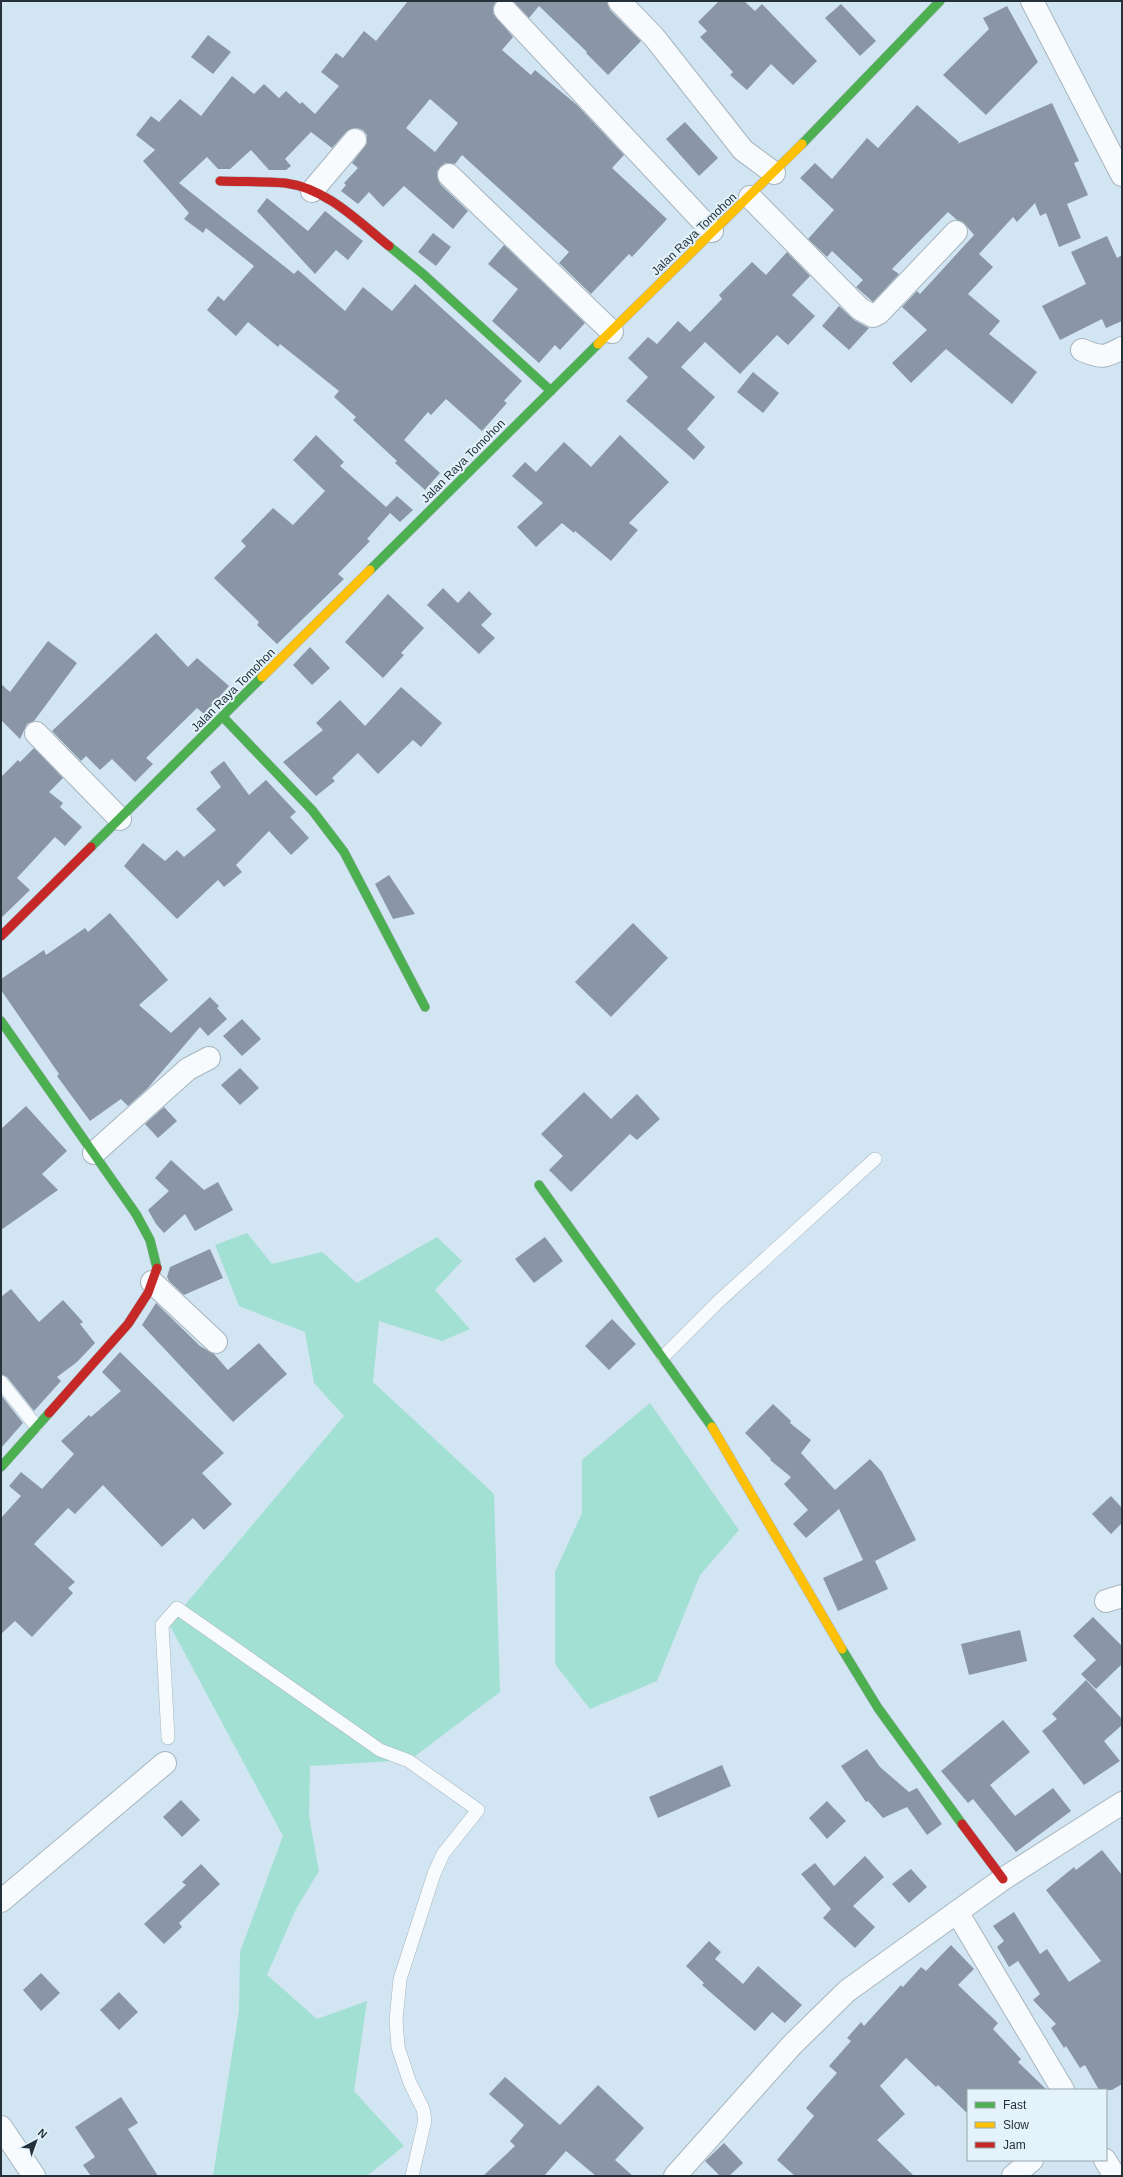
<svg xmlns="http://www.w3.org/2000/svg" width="1123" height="2177" viewBox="0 0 1123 2177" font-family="Arial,sans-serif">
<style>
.water{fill:#a2e0d3}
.building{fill:#8a96a6;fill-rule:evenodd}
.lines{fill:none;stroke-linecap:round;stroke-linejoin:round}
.lane-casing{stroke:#a7b5bf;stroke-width:14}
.street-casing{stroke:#a7b5bf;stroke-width:24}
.fast-casing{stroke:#a7b5bf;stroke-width:10}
.slow-casing{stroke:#a7b5bf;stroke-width:10}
.jam-casing{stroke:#a7b5bf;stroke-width:10}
.lane{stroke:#f8fbfd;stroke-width:13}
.street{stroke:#f8fbfd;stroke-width:22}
.fast{stroke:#4caf50;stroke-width:9}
.slow{stroke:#ffc107;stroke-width:9}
.jam{stroke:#c62828;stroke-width:9}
.labels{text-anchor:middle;stroke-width:4;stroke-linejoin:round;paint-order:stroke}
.street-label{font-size:12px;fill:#24313a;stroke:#e4f2fb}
</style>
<rect width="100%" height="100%" fill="#d2e5f2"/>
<g class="water">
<path d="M 247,1233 L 272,1264 L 322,1252 L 357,1283 L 437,1237 L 462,1261 L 435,1290 L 470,1329 L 442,1341 L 379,1321 L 373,1382 L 494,1494 L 500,1692 L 410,1760 L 310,1766 L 309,1816 L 319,1871 L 296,1909 L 267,1975 L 317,2019 L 367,2001 L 354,2091 L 404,2146 L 367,2176 L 213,2176 L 239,2010 L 240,1952 L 283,1836 L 169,1624 L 344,1416 L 314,1383 L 305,1332 L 239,1306 L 215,1245 Z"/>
<path d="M 650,1403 L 739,1530 L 700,1575 L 657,1681 L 590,1709 L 555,1664 L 555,1572 L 582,1513 L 582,1460 Z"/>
</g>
<g class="building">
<path d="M 408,1 L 496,1 L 493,7 L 493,13 L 513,37 L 502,50 L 531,75 L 535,70 L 577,105 L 624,155 L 612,168 L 667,219 L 632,257 L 629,254 L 591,294 L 559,263 L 569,252 L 462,155 L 455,164 L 445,163 L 440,167 L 437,172 L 440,184 L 468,211 L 453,229 L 404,186 L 383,207 L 369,192 L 358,204 L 341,191 L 346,185 L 344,183 L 358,168 L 352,163 L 367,143 L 367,135 L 363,130 L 357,128 L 346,132 L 332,148 L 311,132 L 285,159 L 291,166 L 286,170 L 269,170 L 251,150 L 230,169 L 218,169 L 207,157 L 179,183 L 294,274 L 298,270 L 345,311 L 363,287 L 392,311 L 415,284 L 522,381 L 504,401 L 507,403 L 482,431 L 446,399 L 431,415 L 428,412 L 404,440 L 440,473 L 425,490 L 395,463 L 397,461 L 353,420 L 356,417 L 334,397 L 339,391 L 280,344 L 278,347 L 248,322 L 236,336 L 207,310 L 218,296 L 224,301 L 254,266 L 206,228 L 203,233 L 184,219 L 189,213 L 143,161 L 155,150 L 136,135 L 151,116 L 159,122 L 180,99 L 201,116 L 232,76 L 254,94 L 264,84 L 279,98 L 286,91 L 300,104 L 302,102 L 315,114 L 339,86 L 321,72 L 336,53 L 343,58 L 364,31 L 376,41 ZM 430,99 L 458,123 L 435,152 L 406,128 Z"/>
<path d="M 513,1 L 607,1 L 610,10 L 641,41 L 608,75 L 586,53 L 587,52 L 539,6 L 529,18 Z"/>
<path d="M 719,1 L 744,1 L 755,11 L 762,4 L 817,61 L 793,85 L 771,64 L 747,90 L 730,75 L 733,72 L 700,37 L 707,31 L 698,22 Z"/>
<path d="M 841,4 L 876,41 L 860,56 L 825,18 Z"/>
<path d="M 1007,6 L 1038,62 L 986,115 L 943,75 L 989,29 L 983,18 Z"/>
<path d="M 208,35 L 231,52 L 213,74 L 191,57 Z"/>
<path d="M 1052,103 L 1079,161 L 1074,163 L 1088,195 L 1067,204 L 1081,238 L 1059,247 L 1046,213 L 1040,216 L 1035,203 L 1017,222 L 1013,217 L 979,254 L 993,267 L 968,294 L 1000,321 L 989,334 L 1037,372 L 1012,404 L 946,349 L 911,383 L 892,363 L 927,330 L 902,307 L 917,291 L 920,294 L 974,235 L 964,223 L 957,220 L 948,212 L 892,269 L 899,274 L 873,302 L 856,287 L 863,280 L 832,251 L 827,257 L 808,239 L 834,210 L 800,178 L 815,163 L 832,179 L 867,138 L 878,148 L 917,105 L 959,142 L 957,144 Z"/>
<path d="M 685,122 L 718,158 L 699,176 L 666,139 Z"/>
<path d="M 267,198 L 308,231 L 325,211 L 363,241 L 348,260 L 336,250 L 315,274 L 257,211 Z"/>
<path d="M 433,233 L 451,247 L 436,266 L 418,252 Z"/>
<path d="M 1107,236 L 1117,258 L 1122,255 L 1122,321 L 1106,328 L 1102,319 L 1060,340 L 1042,306 L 1086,284 L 1071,252 Z"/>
<path d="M 504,245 L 585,323 L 560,350 L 555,345 L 539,363 L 492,321 L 518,289 L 488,264 Z"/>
<path d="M 787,252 L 810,276 L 792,295 L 815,316 L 788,345 L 777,335 L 740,374 L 705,342 L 681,367 L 715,397 L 687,429 L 705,447 L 694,460 L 626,401 L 648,377 L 628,358 L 648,337 L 657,344 L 678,321 L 690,332 L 722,299 L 719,295 L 752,262 L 766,275 Z"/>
<path d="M 839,306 L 854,320 L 869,328 L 849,350 L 822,326 Z"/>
<path d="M 753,372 L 779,393 L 763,413 L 737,392 Z"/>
<path d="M 316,435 L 344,462 L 340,466 L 386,507 L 397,496 L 413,510 L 400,522 L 390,513 L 367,539 L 370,541 L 338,574 L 344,579 L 277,644 L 257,625 L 259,622 L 214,578 L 246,546 L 241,541 L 273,508 L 293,525 L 325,491 L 293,460 Z"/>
<path d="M 620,435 L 669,482 L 629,523 L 638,530 L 611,561 L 575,531 L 574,533 L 562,523 L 536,547 L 517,527 L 543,503 L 512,476 L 525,462 L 536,472 L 564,442 L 591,467 Z"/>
<path d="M 443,588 L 458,603 L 469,591 L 492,614 L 481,625 L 495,638 L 479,654 L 427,605 Z"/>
<path d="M 388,594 L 424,628 L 401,653 L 404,655 L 383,678 L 345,642 Z"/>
<path d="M 156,633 L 188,667 L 197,658 L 229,686 L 204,714 L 197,708 L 146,758 L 153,764 L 135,782 L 112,759 L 100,770 L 86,756 L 81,761 L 52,731 Z"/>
<path d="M 48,641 L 77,663 L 34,721 L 27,724 L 20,739 L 1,720 L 1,684 L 10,692 Z"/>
<path d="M 310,647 L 330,668 L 312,685 L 293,665 Z"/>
<path d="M 401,687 L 442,723 L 421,747 L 413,740 L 378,774 L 358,753 L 332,778 L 335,781 L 316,796 L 283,762 L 323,730 L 316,723 L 340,700 L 365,726 Z"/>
<path d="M 34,748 L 63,778 L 49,792 L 63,803 L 60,807 L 82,827 L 65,846 L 55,837 L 17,878 L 30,890 L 1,918 L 1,777 L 18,760 L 20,762 Z"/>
<path d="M 224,761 L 249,795 L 266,780 L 296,812 L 290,817 L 309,838 L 291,855 L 269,831 L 236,865 L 242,872 L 224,887 L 218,880 L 177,919 L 124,866 L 143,843 L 165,861 L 177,850 L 184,857 L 216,830 L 196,809 L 221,787 L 210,772 Z"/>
<path d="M 389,875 L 415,914 L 393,919 L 375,884 Z"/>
<path d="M 110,913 L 168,980 L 139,1005 L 171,1033 L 210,997 L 219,1006 L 217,1008 L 227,1019 L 208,1036 L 200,1027 L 147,1089 L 128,1106 L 121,1099 L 90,1121 L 57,1076 L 59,1074 L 1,990 L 1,979 L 44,950 L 46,955 L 85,928 L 88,932 Z"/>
<path d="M 633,923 L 668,958 L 611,1017 L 575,982 Z"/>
<path d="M 242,1019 L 261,1039 L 242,1056 L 223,1036 Z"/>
<path d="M 240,1068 L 259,1088 L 240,1105 L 221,1085 Z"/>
<path d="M 584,1092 L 611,1119 L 637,1094 L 660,1119 L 637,1140 L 630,1134 L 571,1192 L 549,1170 L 563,1156 L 541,1134 Z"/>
<path d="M 26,1106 L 67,1151 L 42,1174 L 58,1190 L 1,1230 L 1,1129 Z"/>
<path d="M 164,1107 L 177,1121 L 158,1138 L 145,1124 Z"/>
<path d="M 171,1160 L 204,1190 L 218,1182 L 233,1210 L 195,1231 L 185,1214 L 164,1233 L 156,1224 L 148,1210 L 169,1191 L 155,1178 Z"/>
<path d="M 545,1237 L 563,1261 L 534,1283 L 515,1259 Z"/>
<path d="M 210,1249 L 223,1278 L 184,1295 L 169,1281 L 167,1277 L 170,1267 Z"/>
<path d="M 11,1289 L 39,1322 L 63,1300 L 83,1322 L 80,1324 L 95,1343 L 77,1362 L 57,1377 L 61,1381 L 34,1411 L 7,1377 L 1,1374 L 1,1297 Z"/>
<path d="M 156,1303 L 200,1346 L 214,1354 L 228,1370 L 259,1343 L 287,1374 L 233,1422 L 142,1325 Z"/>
<path d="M 612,1319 L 636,1344 L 609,1370 L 585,1346 Z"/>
<path d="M 120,1352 L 224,1453 L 202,1473 L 232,1504 L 204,1530 L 193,1518 L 162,1547 L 103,1485 L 75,1514 L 68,1508 L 34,1544 L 75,1582 L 68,1588 L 73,1593 L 32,1637 L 15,1621 L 1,1634 L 1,1518 L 21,1496 L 9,1486 L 21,1472 L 42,1489 L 74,1454 L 61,1441 L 89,1415 L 91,1417 L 121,1391 L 102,1372 Z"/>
<path d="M 1,1395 L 23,1423 L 1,1448 Z"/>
<path d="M 773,1404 L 791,1421 L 790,1423 L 811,1440 L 801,1453 L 835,1490 L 870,1459 L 882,1472 L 916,1540 L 875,1561 L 888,1589 L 838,1611 L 823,1578 L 863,1560 L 839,1509 L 806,1538 L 793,1524 L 808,1510 L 784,1484 L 791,1477 L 770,1460 L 771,1459 L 745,1433 Z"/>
<path d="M 1111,1496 L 1122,1508 L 1122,1523 L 1111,1534 L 1092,1514 Z"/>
<path d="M 1093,1617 L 1122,1646 L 1122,1664 L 1096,1689 L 1081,1674 L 1096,1660 L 1073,1636 Z"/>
<path d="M 1020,1630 L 1027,1661 L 969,1675 L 961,1644 Z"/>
<path d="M 1086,1680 L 1122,1719 L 1122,1725 L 1104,1741 L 1120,1761 L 1084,1785 L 1042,1731 L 1057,1719 L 1052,1714 Z"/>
<path d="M 1003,1720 L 1030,1752 L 990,1785 L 1015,1816 L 1053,1788 L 1071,1811 L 1016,1852 L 973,1799 L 968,1803 L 941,1771 Z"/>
<path d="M 867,1749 L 880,1767 L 909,1792 L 917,1788 L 942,1824 L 927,1835 L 907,1807 L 883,1818 L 868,1801 L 866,1802 L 841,1766 Z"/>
<path d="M 722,1765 L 731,1786 L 658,1818 L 649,1797 Z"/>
<path d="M 181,1800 L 200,1820 L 182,1837 L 163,1817 Z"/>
<path d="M 827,1801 L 846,1821 L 827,1839 L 809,1818 Z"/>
<path d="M 1102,1850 L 1122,1875 L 1122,2084 L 1112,2090 L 1099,2090 L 1085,2065 L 1080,2068 L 1066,2046 L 1064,2048 L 1051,2028 L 1056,2024 L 1033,2000 L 1040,1994 L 1018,1961 L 1009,1967 L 997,1947 L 1004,1941 L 993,1926 L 1014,1912 L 1040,1954 L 1047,1949 L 1069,1982 L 1101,1961 L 1046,1890 L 1074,1867 L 1076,1870 Z"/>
<path d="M 865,1856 L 884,1877 L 853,1906 L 875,1927 L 855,1948 L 823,1918 L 831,1909 L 801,1874 L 815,1863 L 834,1886 Z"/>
<path d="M 201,1864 L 220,1884 L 179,1923 L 182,1927 L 164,1944 L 144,1924 L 186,1885 L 182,1882 Z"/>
<path d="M 911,1869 L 927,1887 L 909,1903 L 892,1884 Z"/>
<path d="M 709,1941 L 721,1952 L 715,1959 L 743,1984 L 758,1966 L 802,2005 L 785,2023 L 772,2012 L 755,2031 L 702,1985 L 704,1983 L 686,1966 Z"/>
<path d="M 951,1945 L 974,1969 L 958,1985 L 998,2023 L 993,2029 L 1021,2059 L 1018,2062 L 1047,2090 L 968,2090 L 968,2114 L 938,2085 L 936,2087 L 906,2058 L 880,2086 L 905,2114 L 877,2140 L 914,2176 L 795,2176 L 777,2160 L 814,2116 L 806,2108 L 837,2073 L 829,2066 L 851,2041 L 847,2038 L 861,2022 L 864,2026 L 901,1985 L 903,1987 L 921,1967 L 926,1971 Z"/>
<path d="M 41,1973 L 60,1993 L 41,2011 L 23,1990 Z"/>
<path d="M 119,1992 L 138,2012 L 119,2030 L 100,2010 Z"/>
<path d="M 505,2077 L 560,2125 L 598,2085 L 644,2128 L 615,2160 L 633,2176 L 596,2176 L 566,2151 L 544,2176 L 483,2176 L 515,2146 L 510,2141 L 524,2125 L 489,2094 Z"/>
<path d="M 121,2097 L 138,2123 L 128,2129 L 158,2176 L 91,2176 L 83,2165 L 95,2157 L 75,2127 Z"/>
<path d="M 724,2143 L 743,2163 L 729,2176 L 720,2176 L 705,2161 Z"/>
</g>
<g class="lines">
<defs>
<g id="lane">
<path d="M 663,1357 L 719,1301 L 875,1159"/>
<path d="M 1,1382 L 36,1426"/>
<path d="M 168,1738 L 162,1625 L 177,1608 L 380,1750 L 409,1761 L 478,1810 L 443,1854 L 434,1874 L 400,1979 L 396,2020 L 398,2047 L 410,2083 L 423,2109 L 425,2120 L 412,2176"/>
</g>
<g id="street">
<path d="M 619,1 L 654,37 L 743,150 L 774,173"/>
<path d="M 1032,1 L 1122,175"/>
<path d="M 505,10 L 712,231"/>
<path d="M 449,175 L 612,332"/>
<path d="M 312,191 L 355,140"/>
<path d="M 750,197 L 860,309 L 873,316 L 879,313 L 956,232"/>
<path d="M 1082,350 C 1101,358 1104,358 1122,348"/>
<path d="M 36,733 L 120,819"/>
<path d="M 94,1153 L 188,1069 L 209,1058"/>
<path d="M 152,1282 L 216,1342"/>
<path d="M 1106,1601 L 1122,1596"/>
<path d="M 1,1901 L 165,1763"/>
<path d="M 957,1912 L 1063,2090"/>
<path d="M 1,2127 L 34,2176"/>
<path d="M 1105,2160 L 1115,2176"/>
<path d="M 675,2176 L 792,2045 L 847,1991 L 1003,1879 L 1122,1803"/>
<path d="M 1013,2176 L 1032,2160"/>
</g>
<g id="fast">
<path d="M 802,144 L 940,1"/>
<path d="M 389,246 L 423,274 L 551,391"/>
<path d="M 370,570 L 598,344"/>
<path d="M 223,717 L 312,810 L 344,852 L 425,1007"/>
<path d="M 91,847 L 262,677"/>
<path d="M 1,1021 L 136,1214 L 150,1240 L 157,1268"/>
<path d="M 539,1185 L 712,1427"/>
<path d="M 1,1467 L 49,1413"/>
<path d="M 842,1649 L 878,1708 L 962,1824"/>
</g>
<g id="slow">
<path d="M 598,344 L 802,144"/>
<path d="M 262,677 L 370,570"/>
<path d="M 712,1427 L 842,1649"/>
</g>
<g id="jam">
<path d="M 220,181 C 241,182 264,181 285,183 C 326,188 358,221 389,246"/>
<path d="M 1,936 L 91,847"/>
<path d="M 49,1413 L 128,1324 L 148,1293 L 157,1268"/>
<path d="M 962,1824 L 1003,1879"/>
</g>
</defs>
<use href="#lane" class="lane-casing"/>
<use href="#street" class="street-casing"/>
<use href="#fast" class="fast-casing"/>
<use href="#slow" class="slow-casing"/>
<use href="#jam" class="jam-casing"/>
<use href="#lane" class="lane"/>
<use href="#street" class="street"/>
<use href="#fast" class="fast"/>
<use href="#slow" class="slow"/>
<use href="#jam" class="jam"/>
</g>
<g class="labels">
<g class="street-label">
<text transform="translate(694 234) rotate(-44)" y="4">Jalan Raya Tomohon</text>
<text transform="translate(463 461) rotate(-45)" y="4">Jalan Raya Tomohon</text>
<text transform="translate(233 690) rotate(-45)" y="4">Jalan Raya Tomohon</text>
</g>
</g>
<rect width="1123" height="2177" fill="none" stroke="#24313a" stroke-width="4"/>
<rect x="967" y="2089" width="140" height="72" fill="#e4f2fb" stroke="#97a5ae"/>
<rect x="975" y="2102" width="20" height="6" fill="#4caf50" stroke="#97a5ae"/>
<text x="1003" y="2109" font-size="12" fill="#24313a">Fast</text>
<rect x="975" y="2122" width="20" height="6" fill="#ffc107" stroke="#97a5ae"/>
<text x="1003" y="2129" font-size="12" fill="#24313a">Slow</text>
<rect x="975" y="2142" width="20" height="6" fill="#c62828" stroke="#97a5ae"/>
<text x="1003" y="2149" font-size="12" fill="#24313a">Jam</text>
<g transform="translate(36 2141) rotate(41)" stroke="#e4f2fb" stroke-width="3" paint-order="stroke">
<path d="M0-3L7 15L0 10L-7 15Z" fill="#24313a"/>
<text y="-6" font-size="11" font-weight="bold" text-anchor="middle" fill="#24313a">N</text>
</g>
</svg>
